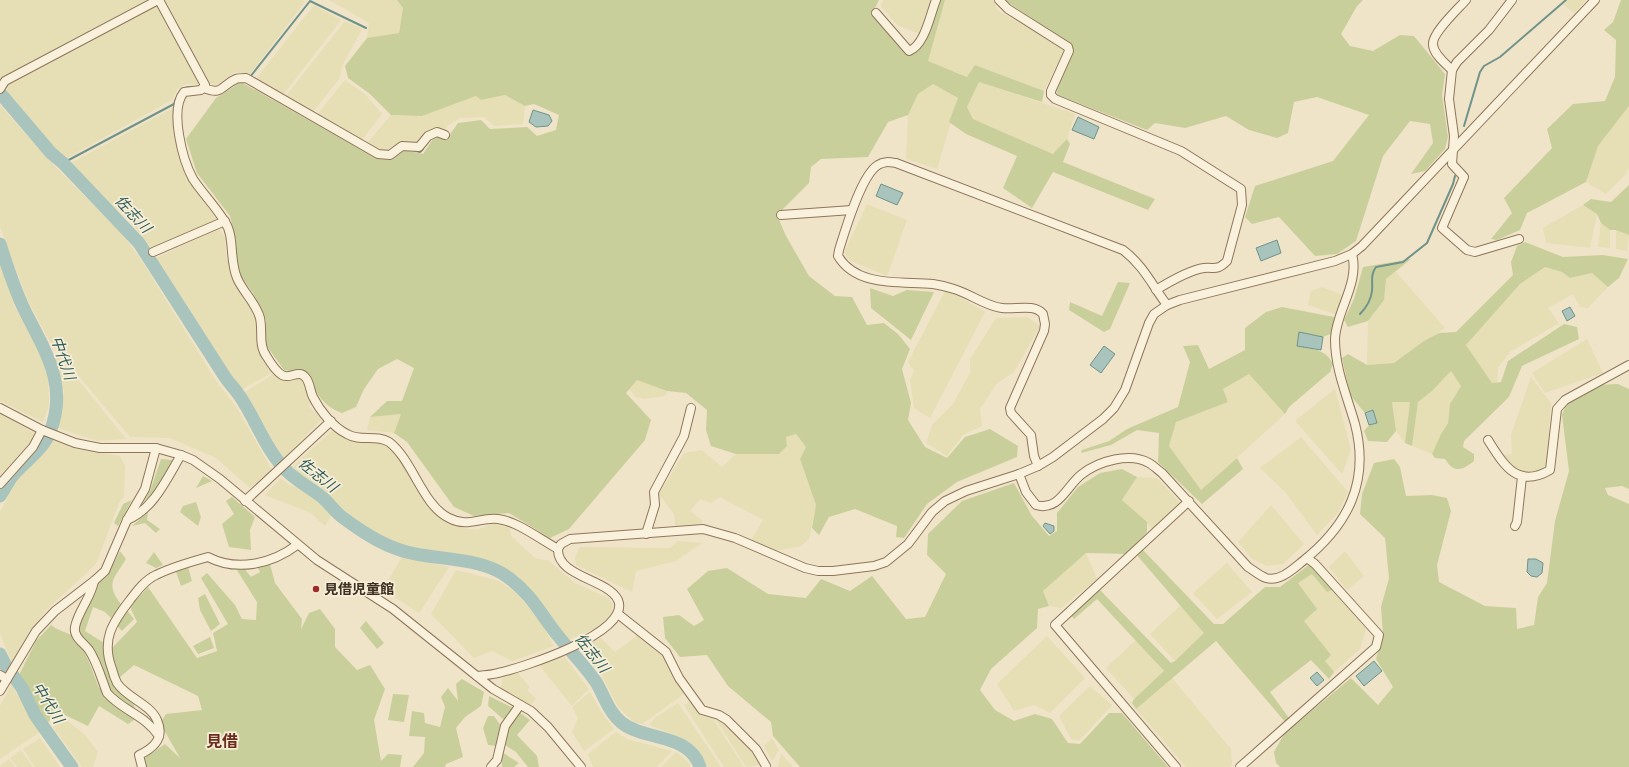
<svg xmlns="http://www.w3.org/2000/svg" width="1629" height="767" viewBox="0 0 1629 767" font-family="'Roboto Serif','Noto Sans JP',serif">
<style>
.farmland{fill:#e6deb5}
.green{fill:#c9cf9b}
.water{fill:#a9c4bc;stroke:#6f938a}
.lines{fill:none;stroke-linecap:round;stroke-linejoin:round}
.stream{stroke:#6f938a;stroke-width:2}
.river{stroke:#a9c4bc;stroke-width:13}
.minor-casing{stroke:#8d765c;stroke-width:10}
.minor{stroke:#faf1dc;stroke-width:8}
.poi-dot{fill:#9e2a2b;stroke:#f7eed8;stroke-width:1.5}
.labels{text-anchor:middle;stroke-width:3.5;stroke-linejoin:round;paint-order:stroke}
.poi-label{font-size:14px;font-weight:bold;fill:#3d2e20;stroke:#f7eed8;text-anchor:start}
.water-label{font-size:15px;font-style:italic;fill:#2f5d5a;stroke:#f7eed8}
.quarter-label{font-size:16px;font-weight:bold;fill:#6b2e1e;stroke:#f7eed8}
</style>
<rect width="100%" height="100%" fill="#f0e4c8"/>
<g class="farmland">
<path d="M 0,0 L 150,0 L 2,79 L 0,77 Z"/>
<path d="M 166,0 L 303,0 L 305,2 L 250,74 L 235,72 L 217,85 L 209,84 L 164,1 Z"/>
<path d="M 329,0 L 397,0 L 403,8 L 399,33 L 367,38 L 369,23 Z"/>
<path d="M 883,0 L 932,0 L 920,34 L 897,25 L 881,6 Z"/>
<path d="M 945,0 L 994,0 L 997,10 L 1065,49 L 1044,91 L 975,65 L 968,77 L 927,61 Z"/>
<path d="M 1568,0 L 1586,0 L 1574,13 L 1564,5 Z"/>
<path d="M 158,4 L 202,85 L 187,84 L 178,88 L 172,100 L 67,158 L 53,147 L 6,94 L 8,84 Z"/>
<path d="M 314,5 L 341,20 L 283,95 L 256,79 Z"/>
<path d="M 345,21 L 362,29 L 342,66 L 340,78 L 312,113 L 285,97 Z"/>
<path d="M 345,80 L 366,95 L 382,114 L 362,140 L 316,116 Z"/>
<path d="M 979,82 L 1075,114 L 1067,139 L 1054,154 L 973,119 L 967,107 Z"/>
<path d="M 933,84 L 958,98 L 937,169 L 906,159 L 908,115 L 918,94 Z"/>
<path d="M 505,95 L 525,106 L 523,124 L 494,126 L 484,117 L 460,118 L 447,126 L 443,133 L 418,145 L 388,152 L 381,151 L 368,142 L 391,115 L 422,116 L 476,96 L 482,100 Z"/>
<path d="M 0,105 L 46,157 L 122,234 L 140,258 L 215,379 L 237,408 L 272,470 L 250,488 L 216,458 L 170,438 L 130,437 L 50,342 L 27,299 L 0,227 Z"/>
<path d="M 1629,106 L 1629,168 L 1625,175 L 1606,194 L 1586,182 L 1598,146 Z"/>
<path d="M 173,108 L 183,168 L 218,219 L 151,248 L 128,218 L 111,205 L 71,163 Z"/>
<path d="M 867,204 L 907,220 L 887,276 L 851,261 L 844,253 Z"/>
<path d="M 1583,205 L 1597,214 L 1590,248 L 1546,243 L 1543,228 Z"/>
<path d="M 1601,223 L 1610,230 L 1610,248 L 1598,247 Z"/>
<path d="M 219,229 L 225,238 L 226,255 L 234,283 L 257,317 L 258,349 L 273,372 L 241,390 L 156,258 Z"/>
<path d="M 1616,230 L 1629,235 L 1627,251 L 1616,249 Z"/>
<path d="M 0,264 L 15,307 L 40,352 L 48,379 L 49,405 L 43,422 L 0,401 Z"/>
<path d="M 1545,267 L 1562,272 L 1570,278 L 1592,273 L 1608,287 L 1588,308 L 1580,307 L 1573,294 L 1548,308 L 1559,323 L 1510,352 L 1498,368 L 1497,382 L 1492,383 L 1466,345 L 1520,284 Z"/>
<path d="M 1396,272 L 1445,328 L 1394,363 L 1367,365 L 1368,321 L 1384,300 L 1386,279 Z"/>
<path d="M 1322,287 L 1343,295 L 1337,315 L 1308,305 L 1311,291 Z"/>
<path d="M 946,289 L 985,312 L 930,418 L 914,408 L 910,380 L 914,371 L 908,362 Z"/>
<path d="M 1027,317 L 1040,326 L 1014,372 L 996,384 L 980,409 L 982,426 L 963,435 L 947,456 L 926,443 L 932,425 L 953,404 L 970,373 L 970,359 L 996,318 Z"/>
<path d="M 1587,339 L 1603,373 L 1545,393 L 1532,373 Z"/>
<path d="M 59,356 L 126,439 L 97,441 L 58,428 L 64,391 L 55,358 Z"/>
<path d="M 1451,371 L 1461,386 L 1450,404 L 1448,423 L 1441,434 L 1432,454 L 1412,446 L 1418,402 L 1432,391 Z"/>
<path d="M 275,373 L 287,381 L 301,377 L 311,399 L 309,407 L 322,419 L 284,458 L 243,393 Z"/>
<path d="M 1249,374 L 1285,414 L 1201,490 L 1169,446 L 1176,422 L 1228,402 L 1223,389 Z"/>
<path d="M 1531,377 L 1551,403 L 1546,469 L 1539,473 L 1525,474 L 1514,469 L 1502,455 L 1512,454 L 1511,435 Z"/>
<path d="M 637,380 L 667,391 L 665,396 L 645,399 L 636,397 L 629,389 Z"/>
<path d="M 1335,389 L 1351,450 L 1342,474 L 1295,421 Z"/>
<path d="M 1392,402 L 1410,402 L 1405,443 L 1396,431 Z"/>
<path d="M 0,413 L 36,434 L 26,448 L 0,475 Z"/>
<path d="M 401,414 L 394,433 L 367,430 L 370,417 Z"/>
<path d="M 333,430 L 344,438 L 360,443 L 375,441 L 390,448 L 401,461 L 419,492 L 442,517 L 462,528 L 477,530 L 494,523 L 510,528 L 511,536 L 535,558 L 549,561 L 575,583 L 608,598 L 613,605 L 611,615 L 595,629 L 568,640 L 540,602 L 518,577 L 496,564 L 401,544 L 377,534 L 311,486 L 293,466 Z"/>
<path d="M 796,434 L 806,447 L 800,459 L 816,505 L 809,539 L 801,546 L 776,551 L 751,540 L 763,520 L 720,497 L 711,503 L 700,499 L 690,511 L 703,521 L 701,524 L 675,526 L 674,514 L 659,494 L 684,453 L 702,450 L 722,467 L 736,454 L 779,454 L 786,437 Z"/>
<path d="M 1301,437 L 1348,492 L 1338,513 L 1317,535 L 1286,493 L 1260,468 Z"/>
<path d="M 53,440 L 72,448 L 120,456 L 125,466 L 124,497 L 119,503 L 96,564 L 44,612 L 12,662 L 0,634 L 0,512 L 16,481 L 39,458 Z"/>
<path d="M 1137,477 L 1157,478 L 1180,503 L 1153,529 L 1122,500 Z"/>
<path d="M 281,478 L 289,485 L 302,489 L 332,515 L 325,526 L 311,513 L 265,495 Z"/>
<path d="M 1271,505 L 1304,544 L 1283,564 L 1266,566 L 1251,558 L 1238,542 Z"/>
<path d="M 678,541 L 702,543 L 676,561 L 636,571 L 632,592 L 576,565 L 575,557 L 580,547 L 670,548 Z"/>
<path d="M 1345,551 L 1364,576 L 1347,590 L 1329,567 Z"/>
<path d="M 1086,553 L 1097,579 L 1061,608 L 1049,606 L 1043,591 Z"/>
<path d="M 402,557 L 449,567 L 419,613 L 383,589 Z"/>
<path d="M 1227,563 L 1252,592 L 1217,619 L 1193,593 Z"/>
<path d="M 456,570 L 499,581 L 516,593 L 540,621 L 554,646 L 512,661 L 492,651 L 474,658 L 431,614 Z"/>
<path d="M 1312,574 L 1327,592 L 1334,589 L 1366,629 L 1360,649 L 1334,672 L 1324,661 L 1331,655 L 1304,621 L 1297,583 Z"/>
<path d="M 1181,605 L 1205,634 L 1175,661 L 1150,634 Z"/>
<path d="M 638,635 L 645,642 L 662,651 L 673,678 L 684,694 L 642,724 L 634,722 L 618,707 L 601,674 L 581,649 L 601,638 L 615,652 Z"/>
<path d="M 1047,636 L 1085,678 L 1050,713 L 1034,705 L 1014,711 L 997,684 Z"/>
<path d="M 1136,640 L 1164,672 L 1134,699 L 1106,668 Z"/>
<path d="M 563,655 L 589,689 L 572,706 L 539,665 Z"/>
<path d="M 517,672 L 529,686 L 528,691 L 536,699 L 530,705 L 501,688 L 503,675 Z"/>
<path d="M 1172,678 L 1231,749 L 1232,765 L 1230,767 L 1186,767 L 1136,709 Z"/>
<path d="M 11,685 L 41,731 L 0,759 L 0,706 Z"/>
<path d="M 1090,686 L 1112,705 L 1079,741 L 1071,739 L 1059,716 Z"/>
<path d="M 590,692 L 602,713 L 614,729 L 584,751 L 572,732 L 578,718 L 572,707 Z"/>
<path d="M 691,701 L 700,716 L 713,719 L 744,767 L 724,767 L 684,705 Z"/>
<path d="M 678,703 L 721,767 L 708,767 L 700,753 L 680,737 L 649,725 L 656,717 Z"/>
<path d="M 715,718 L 725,722 L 754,752 L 761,765 L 746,767 Z"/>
<path d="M 65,719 L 85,735 L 98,752 L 93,767 L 82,767 L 53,727 Z"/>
<path d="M 616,732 L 627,739 L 672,751 L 657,767 L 593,767 L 588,754 Z"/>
<path d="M 40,738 L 60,767 L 35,767 L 23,749 Z"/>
<path d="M 772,738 L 779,750 L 772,761 L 764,746 Z"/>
<path d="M 21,750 L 33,767 L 17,767 L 10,758 Z"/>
<path d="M 676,752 L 690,763 L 690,767 L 661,767 Z"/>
<path d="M 781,753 L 793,767 L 778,767 Z"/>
<path d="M 9,759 L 15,767 L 0,767 L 0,766 Z"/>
</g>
<g class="green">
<path d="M 397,0 L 879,0 L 873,12 L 904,52 L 922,46 L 938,0 L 945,0 L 928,61 L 967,77 L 975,65 L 1044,91 L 1042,102 L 979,82 L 967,107 L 973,119 L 1053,154 L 1067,139 L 1070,144 L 1063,162 L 1155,199 L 1148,210 L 1053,172 L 1032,208 L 1003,188 L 1017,156 L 966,134 L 949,122 L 958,98 L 933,84 L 918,94 L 908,115 L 888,122 L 868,157 L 821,159 L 811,167 L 809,183 L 777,215 L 786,236 L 809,276 L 835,296 L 852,297 L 867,325 L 884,323 L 898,334 L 910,349 L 902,369 L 911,403 L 908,420 L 925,447 L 947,458 L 965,437 L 990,429 L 1018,446 L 1017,457 L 957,482 L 927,504 L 904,538 L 896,537 L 897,526 L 855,509 L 829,517 L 819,535 L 812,528 L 816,505 L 800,459 L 806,447 L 796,434 L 786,437 L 787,446 L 779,454 L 736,454 L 711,446 L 706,430 L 707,410 L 686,393 L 667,391 L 637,380 L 626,393 L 651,420 L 645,440 L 569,529 L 550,538 L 509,513 L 474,516 L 454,507 L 407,442 L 394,433 L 401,414 L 370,417 L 387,401 L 402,401 L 414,368 L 397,359 L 378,369 L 364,389 L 356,407 L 342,413 C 322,406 316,392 306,373 L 284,370 L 266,345 L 266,320 L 253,293 L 237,271 L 236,241 L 230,216 L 197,173 L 186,139 L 216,98 L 241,82 L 374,157 L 392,160 L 405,150 L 423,154 L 435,136 L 446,140 L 458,123 L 481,120 L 490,129 L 527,127 L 537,136 L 556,130 L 559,115 L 534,104 L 525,106 L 505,95 L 481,100 L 476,96 L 422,116 L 391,115 L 370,94 L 348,78 L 345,66 L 367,38 L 399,33 L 403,8 Z"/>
<path d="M 1005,0 L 1363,0 L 1357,6 L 1341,34 L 1350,46 L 1373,51 L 1400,35 L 1414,36 L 1445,74 L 1442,95 L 1448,137 L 1445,149 L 1425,171 L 1411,174 L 1433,143 L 1430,124 L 1410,121 L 1383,156 L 1356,241 L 1337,254 L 1315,256 L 1279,217 L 1252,224 L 1245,217 L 1255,186 L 1333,161 L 1369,115 L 1317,97 L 1294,102 L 1288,133 L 1277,138 L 1249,130 L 1226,116 L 1185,128 L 1155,123 L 1147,130 L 1058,95 L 1056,90 L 1072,47 Z"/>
<path d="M 1621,0 L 1629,0 L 1629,106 L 1598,146 L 1586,182 L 1527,213 L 1520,230 L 1497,240 L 1491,239 L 1512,213 L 1504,198 L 1552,148 L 1547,129 L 1573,104 L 1605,101 L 1615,77 L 1616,40 L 1604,30 L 1613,22 Z"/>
<path d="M 1629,185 L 1629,235 L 1616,230 L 1610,230 L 1601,223 L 1597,214 L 1583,205 L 1591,199 L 1611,202 Z"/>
<path d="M 1525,242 L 1563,257 L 1603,255 L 1628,259 L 1619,278 L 1608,287 L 1592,273 L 1570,278 L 1562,272 L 1545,267 L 1520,284 L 1466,345 L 1492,383 L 1501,382 L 1508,361 L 1564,324 L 1577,327 L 1579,339 L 1522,366 L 1509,397 L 1464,441 L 1463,447 L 1474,454 L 1474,461 C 1463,470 1454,474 1445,459 L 1435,458 L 1432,454 L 1441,434 L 1448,423 L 1450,404 L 1461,386 L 1451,371 L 1432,391 L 1418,402 L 1412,446 L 1405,443 L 1410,402 L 1392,402 L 1396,431 L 1387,442 L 1368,441 L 1364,431 L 1369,425 L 1377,423 L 1373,410 L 1365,413 L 1350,395 L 1342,358 L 1348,354 L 1367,365 L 1394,363 L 1424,341 L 1439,333 L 1456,332 L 1513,275 L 1511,262 L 1517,246 Z"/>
<path d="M 1411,259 L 1386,279 L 1384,300 L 1368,321 L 1348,327 L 1344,320 L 1354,299 L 1363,267 Z"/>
<path d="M 1118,282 L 1130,283 L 1110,329 L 1104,332 L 1069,310 L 1070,302 L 1102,316 Z"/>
<path d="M 870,288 L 893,296 L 907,290 L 934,292 L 911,340 L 871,308 Z"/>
<path d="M 1282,307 L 1334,317 L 1333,333 L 1323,337 L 1299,332 L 1297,346 C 1312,349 1326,349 1333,364 L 1330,372 L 1289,407 L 1285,414 L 1249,374 L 1223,389 L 1228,402 L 1176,422 L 1169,446 L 1201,490 L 1237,458 L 1243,469 L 1202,504 L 1158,462 L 1159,433 L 1137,430 L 1111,445 L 1081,453 L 1082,450 L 1109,441 L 1127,429 L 1178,407 L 1190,362 L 1183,346 L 1198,345 L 1209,369 L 1245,350 L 1245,328 L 1266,312 Z"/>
<path d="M 1618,384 L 1629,389 L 1629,489 L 1622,486 L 1605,488 L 1608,495 L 1629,504 L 1629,767 L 1280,767 L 1276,763 L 1274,752 L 1284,734 L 1351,678 L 1378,705 L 1393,687 L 1376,659 L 1383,634 L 1381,607 L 1389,578 L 1385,538 L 1360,514 L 1362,494 L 1374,463 L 1394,459 L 1400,467 L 1406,496 L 1432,495 L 1447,498 L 1451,511 L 1437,565 L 1439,582 L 1485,606 L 1516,608 L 1517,629 L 1534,625 L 1538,597 L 1547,583 L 1555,521 L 1569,471 L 1562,415 L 1567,403 L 1599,385 Z"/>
<path d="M 161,459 L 173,460 L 152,496 L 142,505 L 150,491 Z"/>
<path d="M 1122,469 L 1137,477 L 1122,500 L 1147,522 L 1147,532 L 1127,554 L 1086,553 L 1043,591 L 1049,606 L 1038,609 L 1037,628 L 991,669 L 980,690 L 995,710 L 1014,721 L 1035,714 L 1052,719 L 1068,743 L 1080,744 L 1109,713 L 1122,713 L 1168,767 L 800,767 L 773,736 L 771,722 L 728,686 L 707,655 L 680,657 L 665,638 L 663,617 L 679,615 L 694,626 L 704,620 L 687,589 L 708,571 L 727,568 L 768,594 L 806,598 L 821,579 L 850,591 L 872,576 L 906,619 L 925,617 L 946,574 L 927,555 L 928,534 L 962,501 L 1014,483 L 1032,516 L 1049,536 L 1057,531 L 1057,513 L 1078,487 L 1100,473 Z"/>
<path d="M 203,476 L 212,481 L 196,488 Z"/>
<path d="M 232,497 L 255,517 L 250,530 L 251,550 L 229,547 L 222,524 L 234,514 L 226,501 Z"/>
<path d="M 132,500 L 118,526 L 114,523 L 123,504 Z"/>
<path d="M 196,502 L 201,517 L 198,526 L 180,512 L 183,506 Z"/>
<path d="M 148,512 L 147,520 L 160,529 L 156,533 L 145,523 L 132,526 Z"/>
<path d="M 1142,549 L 1214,624 L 1223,624 L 1265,587 L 1280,587 L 1310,564 L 1334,589 L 1327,592 L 1312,574 L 1298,583 L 1317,609 L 1304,621 L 1331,655 L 1325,661 L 1334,672 L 1329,679 L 1311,660 L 1270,692 L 1289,718 L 1286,723 L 1216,641 L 1136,709 L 1132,703 L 1134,699 L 1164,671 L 1097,599 L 1074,619 L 1070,614 L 1099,589 L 1171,663 L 1175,661 L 1204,633 L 1141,560 L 1137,555 Z"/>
<path d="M 120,551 L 126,559 C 114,579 105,583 121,604 L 111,618 L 105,612 L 93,607 L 85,631 L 112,648 L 137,622 L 130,607 L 148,587 L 197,658 L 217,651 L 213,633 L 228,624 L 201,578 L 207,573 L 235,605 L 242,619 L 256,620 L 257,602 L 235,567 L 243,567 L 251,577 L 260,572 L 257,566 L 270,564 L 275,583 L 302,619 L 301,629 L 309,613 L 320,609 L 335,629 L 335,647 L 357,670 L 370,665 L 385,689 L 374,720 L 381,761 L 388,754 L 402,755 L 400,767 L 144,767 L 142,760 L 165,744 L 180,758 L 160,723 L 166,714 L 202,710 L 198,696 L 134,665 L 118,679 L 118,688 L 134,705 L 137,718 L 128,724 L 99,706 L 88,726 L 65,715 L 53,716 L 47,724 L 19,675 L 36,641 L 51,625 C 58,631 68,632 73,637 C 87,651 92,670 99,688 L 111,690 L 93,652 L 71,627 L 85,595 L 107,576 Z"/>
<path d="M 154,552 L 163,565 L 156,568 L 146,563 Z"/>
<path d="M 188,567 L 192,581 L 181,586 L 176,572 Z"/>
<path d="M 205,594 L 220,624 L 211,631 L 200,610 L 198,598 Z"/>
<path d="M 127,610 L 134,619 L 122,631 L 116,625 Z"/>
<path d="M 366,621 L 384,643 L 377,649 L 360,628 Z"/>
<path d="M 210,637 L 214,648 L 198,654 L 193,646 Z"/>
<path d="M 462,679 L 484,692 L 481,706 L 465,717 L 456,728 L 463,757 L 446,764 L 445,767 L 413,767 L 424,753 L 425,737 L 409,736 L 412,711 L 424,713 L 425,723 L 440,727 L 445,707 L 441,697 L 448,688 L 458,701 L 456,684 Z"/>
<path d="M 393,694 L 409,695 L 404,722 L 388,720 Z"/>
<path d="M 489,696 L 513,708 L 504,720 L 488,706 Z"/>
<path d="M 519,712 L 530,720 L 517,735 L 537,756 L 539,767 L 528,767 L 516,752 L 505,745 L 506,729 Z"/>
<path d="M 488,716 L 494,716 L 501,726 L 496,746 L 488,745 L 483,728 Z"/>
<path d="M 502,752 L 519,763 L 514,767 L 502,767 Z"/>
</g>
<g class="water">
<path d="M 533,110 L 549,115 L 552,121 L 548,126 L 536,127 L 529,122 Z"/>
<path d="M 1078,117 L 1099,127 L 1094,139 L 1072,130 Z"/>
<path d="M 881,184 L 903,193 L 897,205 L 876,196 Z"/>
<path d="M 1277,240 L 1281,253 L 1261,261 L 1256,248 Z"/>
<path d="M 1570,307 L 1575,316 L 1567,321 L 1562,311 Z"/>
<path d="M 1299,332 L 1323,337 L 1321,350 L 1297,346 Z"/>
<path d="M 1104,346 L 1115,354 L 1101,373 L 1090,365 Z"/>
<path d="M 1373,410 L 1377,423 L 1369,425 L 1365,413 Z"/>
<path d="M 1045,523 L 1054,526 L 1054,531 L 1050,534 L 1043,526 Z"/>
<path d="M 1528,559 L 1536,559 L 1543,563 L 1542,573 L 1537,577 L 1531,576 L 1527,572 Z"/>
<path d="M 1374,661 L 1382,671 L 1364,686 L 1356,676 Z"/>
<path d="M 1317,672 L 1324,680 L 1317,686 L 1310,678 Z"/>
</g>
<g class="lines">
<g class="stream">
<path d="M 250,77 L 310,1 L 366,28"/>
<path d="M 1464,126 L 1480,72 L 1484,66 L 1500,57 L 1566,0"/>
<path d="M 413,150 L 420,152 L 423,149"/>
<path d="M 63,163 L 174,104 C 178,93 181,86 194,87"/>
<path d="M 1360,314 C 1366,308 1371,299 1372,291 C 1373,282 1370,275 1376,267 L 1403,262 L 1427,243 L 1453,184 L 1455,176"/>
</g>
<g class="river">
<path d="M 0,93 L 51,153 L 63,163 L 139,243 L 225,377 C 229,383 235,389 239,395 C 255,418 264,446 283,467 C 294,480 310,487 323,498 C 330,504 335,512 342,517 C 361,531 380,544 403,551 C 437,561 480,556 509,578 C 533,596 541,615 559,637 C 571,652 585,666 596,682 C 604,695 609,713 622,723 C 645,741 689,733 700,767"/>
<path d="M 0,244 C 7,266 14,288 24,309 C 44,350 69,384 50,432 C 43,449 27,460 15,473 C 9,479 5,489 0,496"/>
<path d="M 0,654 L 6,666 L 22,688 L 35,715 L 72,767"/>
</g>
<defs>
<g id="minor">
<path d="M 159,0 L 205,85 L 201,90 L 184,92 C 169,110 183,161 193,179 C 203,194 216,207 225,222 C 235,237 229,259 237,278 C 243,292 256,303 260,318 C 263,332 258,345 267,357 C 270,362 277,372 282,375 C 290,380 299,368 306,378 C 310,383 310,391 313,397 C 320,411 333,427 347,434 C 360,442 376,434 389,442 C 413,460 422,505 449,518 C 468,528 479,517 498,519 C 517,521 541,540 558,549"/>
<path d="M 999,0 L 1008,9 L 1068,47 L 1069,51 L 1051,91 L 1051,95 L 1055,99 L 1181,151 L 1241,189 L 1242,205 L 1227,261 C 1217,271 1215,267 1204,268 C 1189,270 1169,282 1156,290"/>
<path d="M 1512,0 L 1489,30 L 1457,62 L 1452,70 L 1449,99 L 1454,136 L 1452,164 L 1464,177 L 1442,228 L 1467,250 L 1475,252 L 1519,239"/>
<path d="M 876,13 L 909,51 C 925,45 930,15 936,0"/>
<path d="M 1452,70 C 1446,64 1434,55 1433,45 C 1431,34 1458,9 1466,0"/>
<path d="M 204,88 C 223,96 221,85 236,79 C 238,78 243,78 246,78 L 378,154 L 390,155 L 402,146 L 419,147 L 428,136 L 437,132 L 445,135"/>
<path d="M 0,89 L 5,81 L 158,0"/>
<path d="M 781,215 L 852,210"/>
<path d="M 153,252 L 225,221"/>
<path d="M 0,408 L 42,430 L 75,443 L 100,448 L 156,448 L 181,455 L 193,460 L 220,479 L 317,560 L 393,609 L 493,689 L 531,711 L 548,727 L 581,767"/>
<path d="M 1488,440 C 1504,465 1517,489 1550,470 L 1557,409 L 1565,400 L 1629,365"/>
<path d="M 1038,466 L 1034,456 L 1031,435 L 1011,413 L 1010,408 L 1044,331 L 1045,324 L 1043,314 C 1034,303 1015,310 1002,308 C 985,306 971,294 954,289 C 948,287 940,285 933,284 C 902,281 857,288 838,256 L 839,250 C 845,231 861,175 878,165 C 884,161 889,162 896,163 L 1123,250 C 1143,265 1152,285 1167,305"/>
<path d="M 1019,474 L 1026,492 L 1036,505 C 1059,512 1067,485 1082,474 C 1099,461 1130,452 1149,463 C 1154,466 1158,470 1162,473 L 1248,567 C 1253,570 1260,576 1266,578 C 1280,582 1293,569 1303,561 C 1348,525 1370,482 1355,424 C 1347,396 1335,369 1335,339 C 1336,311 1360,283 1352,254"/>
<path d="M 0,484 L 33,447 L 42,430"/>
<path d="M 245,501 L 331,421"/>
<path d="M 127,520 C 154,509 167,478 181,455"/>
<path d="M 1515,526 L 1517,522 L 1522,477"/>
<path d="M 646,534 L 655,505 L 654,492 L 684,436 L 691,408"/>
<path d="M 94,581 C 91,598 78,611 75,627 C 73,637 84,643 89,650 C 97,662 102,680 107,693 C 123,711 145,715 159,736"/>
<path d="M 618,614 L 666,652 L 679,678 L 702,710 L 719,715 L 727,720 L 756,749 L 766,766"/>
<path d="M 0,675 L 7,679"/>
<path d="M 477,676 C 484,675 491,675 498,673 C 521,668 632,633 618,600 C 608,579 557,577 558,549 L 561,544 L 570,539 L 703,529 L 735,538 L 805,568 L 818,571 L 833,571 L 874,566 L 886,562 L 908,544 L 932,512 L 945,501 L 966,491 L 1019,474 L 1038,466 L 1053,457 L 1103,419 L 1114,408 L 1125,390 L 1149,323 L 1154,314 L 1167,305 L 1180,300 L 1335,261 L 1352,254 L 1362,246 L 1595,0"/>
<path d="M 0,691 L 36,631 L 55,611 L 94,581 L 105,571 L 127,520 L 145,489 L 156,448"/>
<path d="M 142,767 L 139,755 C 154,748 165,738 157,720 C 150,704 127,698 117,683 C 115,679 113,673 112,669 C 101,640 112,623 130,600 C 137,591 145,580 156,575 C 172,567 190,562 208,557 C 237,572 272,564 297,545"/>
<path d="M 491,767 L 497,760 L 505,726 L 520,705"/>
<path d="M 1176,767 L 1055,625 L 1189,501"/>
<path d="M 1240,767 L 1376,647 L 1379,635 L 1315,564 L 1307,558"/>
</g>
</defs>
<use href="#minor" class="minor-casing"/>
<use href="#minor" class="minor"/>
</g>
<circle class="poi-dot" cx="316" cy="589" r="4"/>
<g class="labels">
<g class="poi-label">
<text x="324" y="594">見借児童館</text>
</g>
<g class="water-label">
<text transform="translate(133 214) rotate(47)" y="5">佐志川</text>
<text transform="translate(63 358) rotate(71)" y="5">中代川</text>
<text transform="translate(318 475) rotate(39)" y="5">佐志川</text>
<text transform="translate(592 653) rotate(52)" y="5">佐志川</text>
<text transform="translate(48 703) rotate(58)" y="5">中代川</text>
</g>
<g class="quarter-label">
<text x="222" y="747">見借</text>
</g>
</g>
</svg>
